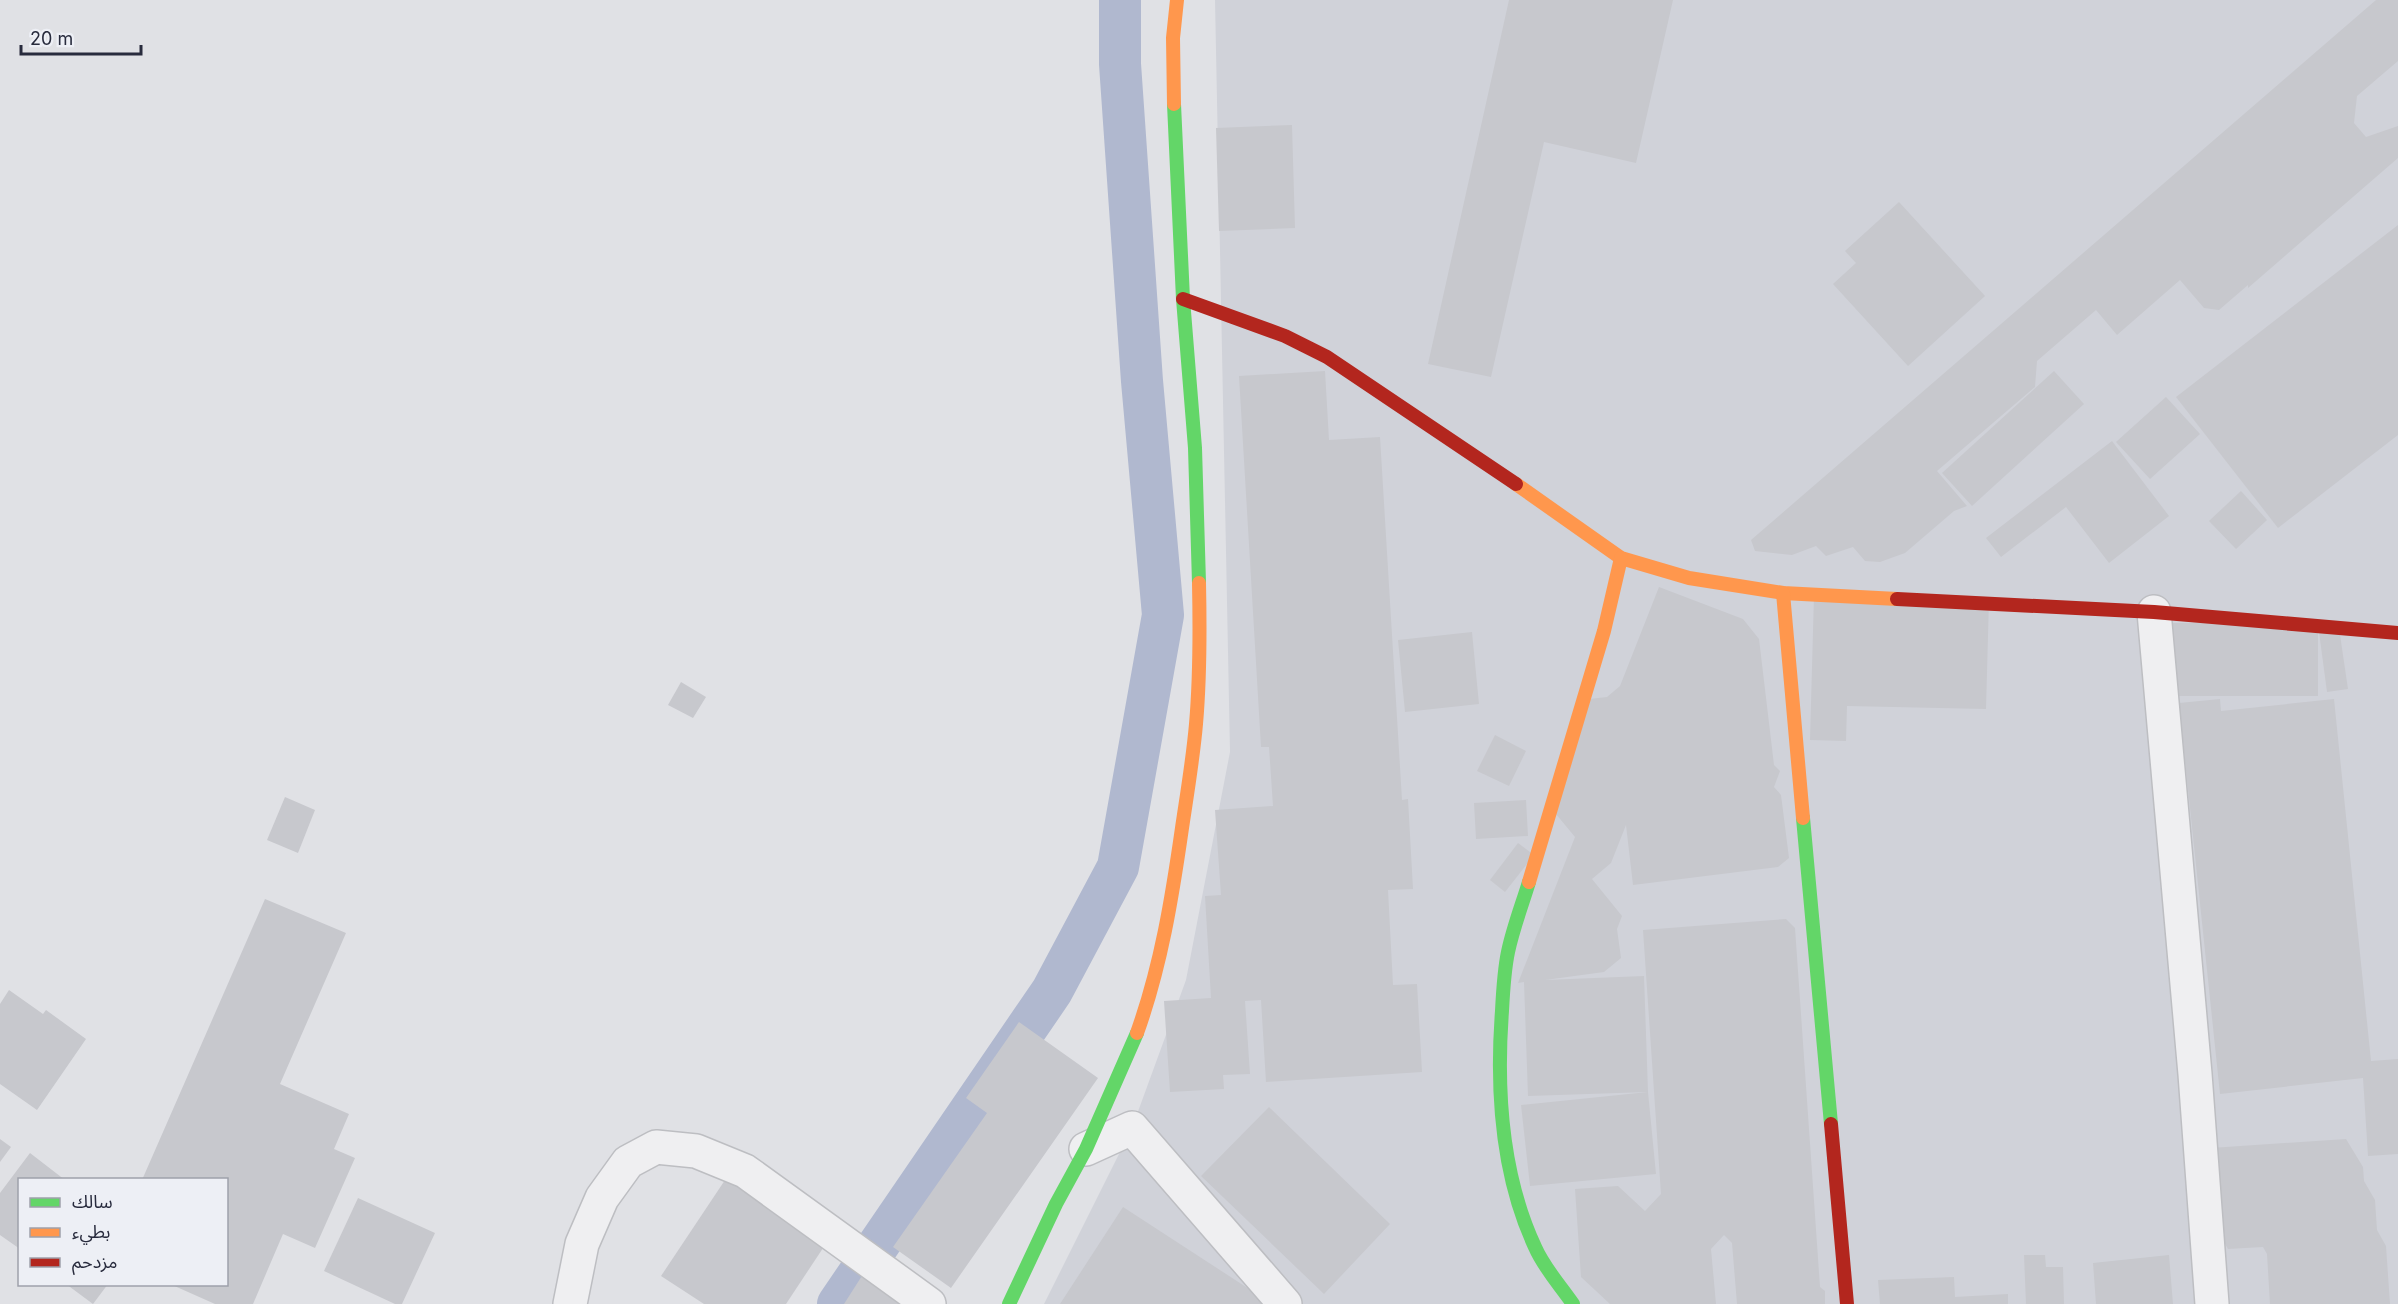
<svg xmlns="http://www.w3.org/2000/svg" width="2398" height="1304" viewBox="0 0 2398 1304" font-family="Inter,'Noto Sans Arabic',sans-serif">
<style>
.built{fill:#d0d2d9}
.lines{fill:none;stroke-linecap:round;stroke-linejoin:round}
.canal{stroke:#b0b8cf;stroke-width:42}
.building{fill:#c7c8cd}
.street-casing{stroke:#bdbec2;stroke-width:36}
.street{stroke:#efeff1;stroke-width:33}
.fast{stroke:#63d668;stroke-width:14}
.slow{stroke:#ff974d;stroke-width:14}
.jam{stroke:#b3261e;stroke-width:14}
</style>
<rect width="100%" height="100%" fill="#e0e1e5"/>
<path class="built" d="M 1215,0 L 2398,0 L 2398,1304 L 1044,1304 L 1132,1128 L 1186,980 L 1230,752 Z"/>
<g class="lines">
<path class="canal" d="M 838,1304 L 1052,991 L 1118,867 L 1163,615 L 1142,381 L 1120,64 L 1120,0"/>
</g>
<g class="building">
<path d="M 1509,0 L 1673,0 L 1636,163 L 1544,142 L 1491,377 L 1428,364 Z"/>
<path d="M 2376,0 L 2398,0 L 2398,61 L 2357,96 L 2354,123 L 2366,137 L 2398,126 L 2398,158 L 2248,288 L 2248,285 L 2219,310 L 2204,308 L 2180,280 L 2117,335 L 2096,310 L 2037,361 L 2035,387 L 1937,471 L 1967,506 L 1954,511 L 1905,553 L 1880,562 L 1865,561 L 1853,547 L 1826,556 L 1816,546 L 1792,555 L 1755,551 L 1751,540 Z"/>
<path d="M 1292,125 L 1295,228 L 1219,231 L 1216,128 Z"/>
<path d="M 1899,202 L 1985,296 L 1908,366 L 1833,284 L 1856,263 L 1845,251 Z"/>
<path d="M 2398,225 L 2398,435 L 2278,528 L 2176,397 Z"/>
<path d="M 1325,371 L 1329,440 L 1380,437 L 1402,800 L 1408,799 L 1413,889 L 1388,890 L 1393,985 L 1417,984 L 1422,1072 L 1266,1082 L 1261,1000 L 1245,1001 L 1250,1074 L 1223,1075 L 1224,1089 L 1170,1092 L 1164,1001 L 1211,998 L 1205,896 L 1221,895 L 1215,810 L 1273,806 L 1269,747 L 1261,747 L 1239,376 Z"/>
<path d="M 2054,371 L 2084,404 L 1972,506 L 1942,473 Z"/>
<path d="M 2166,397 L 2200,434 L 2150,479 L 2116,442 Z"/>
<path d="M 2112,441 L 2169,516 L 2109,563 L 2066,507 L 2001,557 L 1986,538 Z"/>
<path d="M 2241,491 L 2267,520 L 2236,549 L 2209,521 Z"/>
<path d="M 1659,587 L 1743,619 L 1759,639 L 1774,765 L 1780,771 L 1774,787 L 1781,795 L 1789,858 L 1778,867 L 1633,885 L 1626,825 L 1611,863 L 1592,879 L 1622,916 L 1617,929 L 1621,958 L 1604,972 L 1545,980 L 1644,976 L 1648,1092 L 1528,1096 L 1524,982 L 1518,983 L 1575,837 L 1551,808 L 1589,699 L 1607,697 L 1620,686 Z"/>
<path d="M 1814,595 L 1989,599 L 1986,709 L 1847,706 L 1846,741 L 1810,740 Z"/>
<rect x="2166" y="623" width="152" height="73"/>
<path d="M 2339,628 L 2348,689 L 2327,692 L 2319,632 Z"/>
<path d="M 1472,632 L 1479,704 L 1405,712 L 1398,640 Z"/>
<path d="M 681,682 L 706,697 L 693,718 L 668,705 Z"/>
<path d="M 2220,699 L 2221,711 L 2334,699 L 2371,1061 L 2398,1059 L 2398,1154 L 2368,1156 L 2363,1078 L 2220,1094 L 2179,703 Z"/>
<path d="M 1495,735 L 1526,751 L 1509,786 L 1477,771 Z"/>
<path d="M 285,797 L 315,810 L 298,853 L 267,840 Z"/>
<path d="M 1526,800 L 1528,836 L 1476,839 L 1474,803 Z"/>
<path d="M 1518,843 L 1534,855 L 1505,892 L 1490,880 Z"/>
<path d="M 265,899 L 346,933 L 280,1084 L 349,1114 L 334,1149 L 355,1158 L 315,1248 L 283,1234 L 253,1304 L 215,1304 L 170,1284 L 226,1284 L 226,1180 L 142,1180 Z"/>
<path d="M 1786,919 L 1795,928 L 1820,1287 L 1825,1291 L 1825,1304 L 1737,1304 L 1732,1243 L 1724,1235 L 1711,1249 L 1716,1304 L 1610,1304 L 1581,1277 L 1575,1189 L 1618,1186 L 1645,1211 L 1661,1194 L 1643,930 Z"/>
<path d="M 9,990 L 43,1014 L 46,1010 L 86,1039 L 37,1110 L 0,1084 L 0,1004 Z"/>
<path d="M 1019,1022 L 1098,1078 L 951,1288 L 893,1247 L 987,1113 L 966,1098 Z"/>
<path d="M 1648,1092 L 1656,1174 L 1530,1186 L 1521,1105 Z"/>
<path d="M 1269,1107 L 1390,1224 L 1324,1294 L 1201,1176 Z"/>
<path d="M 0,1139 L 11,1147 L 0,1162 Z"/>
<path d="M 2346,1139 L 2363,1167 L 2364,1181 L 2375,1200 L 2377,1230 L 2386,1246 L 2390,1304 L 2270,1304 L 2267,1254 L 2263,1247 L 2228,1249 L 2220,1235 L 2211,1148 Z"/>
<path d="M 30,1153 L 65,1180 L 20,1180 L 20,1249 L 0,1235 L 0,1193 Z"/>
<path d="M 731,1171 L 831,1236 L 786,1304 L 704,1304 L 661,1276 Z"/>
<path d="M 358,1198 L 435,1233 L 402,1304 L 395,1304 L 324,1271 Z"/>
<path d="M 1123,1207 L 1266,1300 L 1263,1304 L 1060,1304 Z"/>
<path d="M 2024,1255 L 2045,1255 L 2046,1267 L 2063,1267 L 2064,1304 L 2026,1304 Z"/>
<path d="M 2169,1255 L 2173,1304 L 2096,1304 L 2093,1263 Z"/>
<path d="M 874,1257 L 947,1304 L 844,1304 Z"/>
<path d="M 1954,1277 L 1955,1297 L 2008,1294 L 2008,1304 L 1880,1304 L 1878,1280 Z"/>
<path d="M 66,1284 L 108,1284 L 93,1304 Z"/>
</g>
<g class="lines">
<defs>
<g id="street">
<path d="M 2154,612 L 2195,1074 L 2212,1304"/>
<path d="M 1086,1149 L 1132,1128 L 1285,1304"/>
<path d="M 570,1304 L 582,1244 L 602,1198 L 628,1162 L 656,1147 L 696,1151 L 745,1171 L 929,1304"/>
</g>
</defs>
<use href="#street" class="street-casing"/>
<use href="#street" class="street"/>
<g class="fast">
<path d="M 1174,104 L 1183,299 L 1195,448 L 1199,583"/>
<path d="M 1803,818 L 1831,1124"/>
<path d="M 1529,882 C 1522,905 1513,928 1508,952 C 1504,971 1503,991 1502,1011 C 1496,1091 1501,1174 1535,1247 C 1544,1268 1560,1285 1573,1304"/>
<path d="M 1009,1304 L 1056,1204 L 1086,1149 L 1137,1033"/>
</g>
<g class="slow">
<path d="M 1174,104 L 1173,38 L 1177,0"/>
<path d="M 1516,484 L 1621,558 L 1689,578 L 1783,593 L 1897,599"/>
<path d="M 1783,593 L 1803,818"/>
<path d="M 1529,882 L 1604,631 L 1621,558"/>
<path d="M 1137,1033 C 1161,966 1172,898 1182,828 C 1187,794 1193,759 1196,724 C 1200,678 1200,630 1199,583"/>
</g>
<g class="jam">
<path d="M 1183,299 L 1285,336 L 1327,357 L 1516,484"/>
<path d="M 1897,599 L 2154,612 L 2398,633"/>
<path d="M 1831,1124 L 1847,1304"/>
</g>
</g>
<rect x="18" y="1178" width="210" height="108" fill="#edeff5" stroke="#9ea1ab" stroke-width="1.5"/>
<rect x="30" y="1198" width="30" height="9" fill="#63d668" stroke="#9ea1ab" stroke-width="1.5"/>
<text x="72" y="1208" font-size="18" fill="#282b3d">سالك</text>
<rect x="30" y="1228" width="30" height="9" fill="#ff974d" stroke="#9ea1ab" stroke-width="1.5"/>
<text x="72" y="1238" font-size="18" fill="#282b3d">بطيء</text>
<rect x="30" y="1258" width="30" height="9" fill="#b3261e" stroke="#9ea1ab" stroke-width="1.5"/>
<text x="72" y="1268" font-size="18" fill="#282b3d">مزدحم</text>
<path d="M21 45v9h120v-9" fill="none" stroke="#282b3d" stroke-width="3"/>
<text x="30" y="45" font-size="18" fill="#282b3d" stroke="#edeff5" stroke-width="4.5" paint-order="stroke">20 m</text>
</svg>
